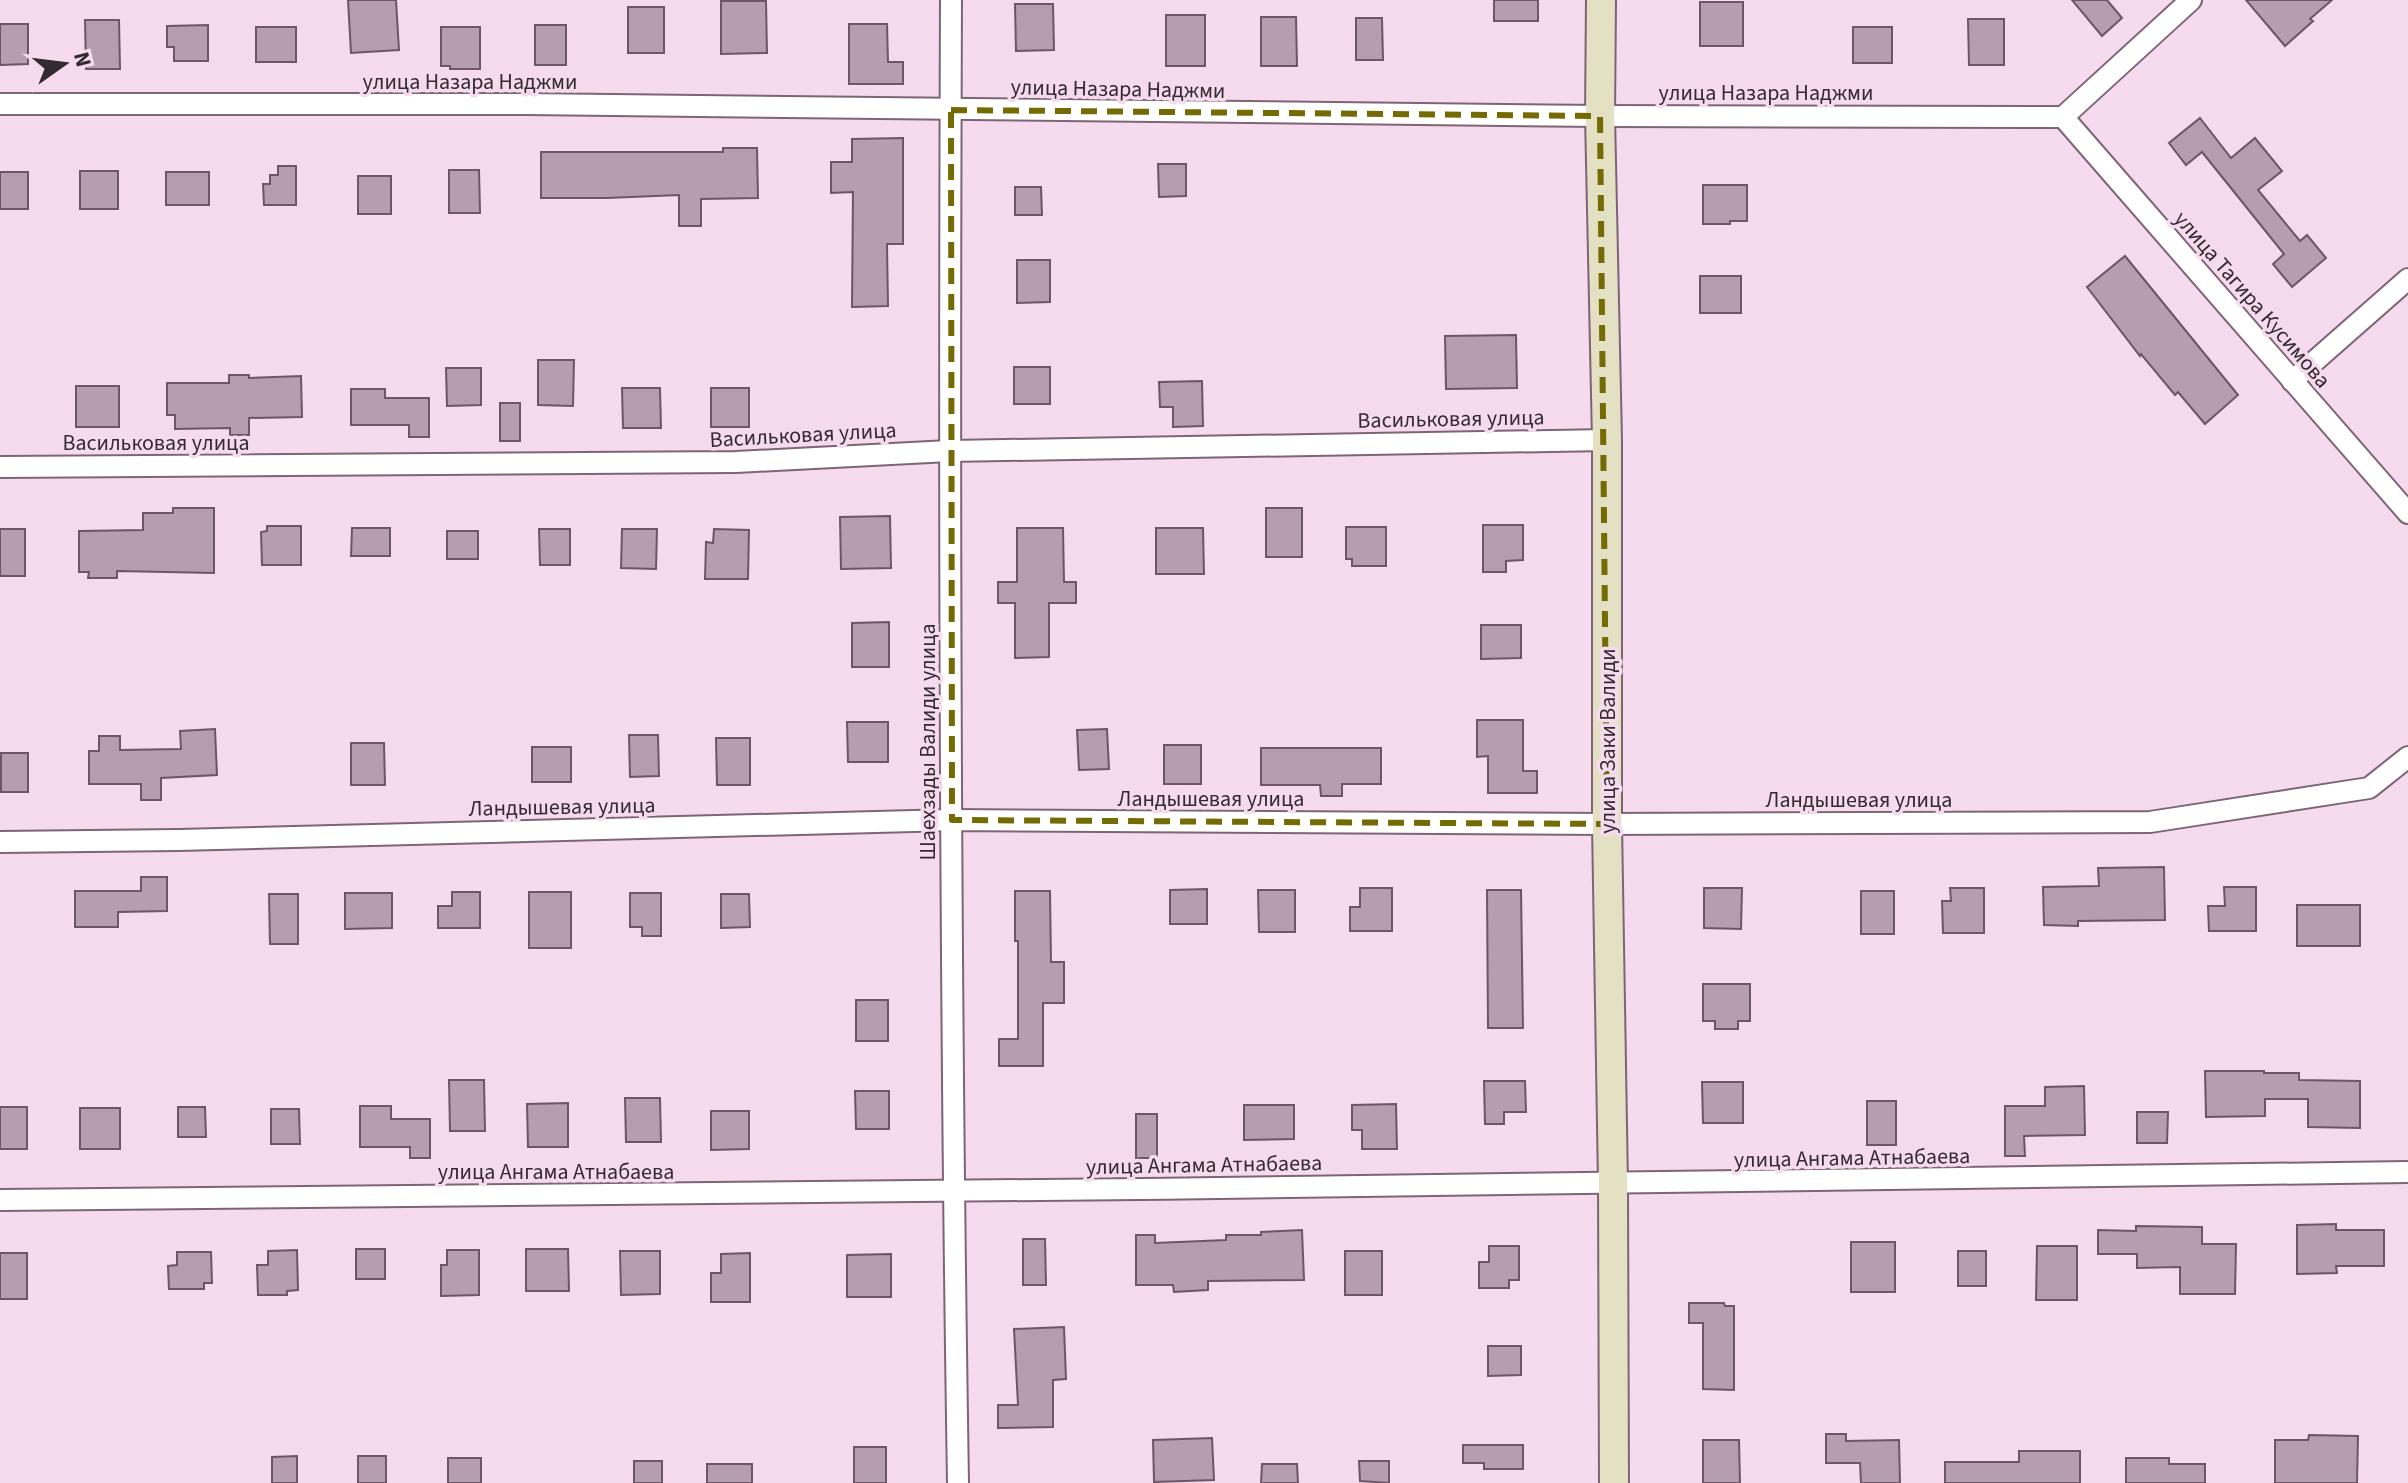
<svg xmlns="http://www.w3.org/2000/svg" width="2408" height="1483" viewBox="0 0 2408 1483" font-family="'Source Sans 3',sans-serif">
<style>
.building{fill:#b69daf;stroke:#6d5666;stroke-width:2}
.lines{fill:none;stroke-linecap:round;stroke-linejoin:round}
.street-casing{stroke:#7d6576;stroke-width:24}
.secondary-casing{stroke:#7d6576;stroke-width:32}
.street{stroke:#fff;stroke-width:20}
.secondary{stroke:#e3e0c4;stroke-width:28}
.marked{fill:none;stroke:#756b04;stroke-width:6;stroke-dasharray:16 10;stroke-linejoin:round}
.labels{text-anchor:middle;stroke-width:7;stroke-linejoin:round;paint-order:stroke}
.street-label{font-size:22px;fill:#342a31;stroke:#f6dbef}
</style>
<rect width="100%" height="100%" fill="#f6dbef"/>
<g class="building">
<path d="M 348,0 L 396,0 L 399,50 L 351,53 Z"/>
<rect x="1494" y="0" width="44" height="21"/>
<path d="M 2072,0 L 2107,0 L 2122,18 L 2102,36 Z"/>
<path d="M 2246,0 L 2332,0 L 2310,19 L 2313,21 L 2285,46 Z"/>
<path d="M 721,1 L 766,1 L 767,53 L 721,54 Z"/>
<rect x="1700" y="2" width="43" height="44"/>
<path d="M 1015,4 L 1053,4 L 1054,50 L 1016,51 Z"/>
<rect x="628" y="7" width="36" height="46"/>
<rect x="1166" y="15" width="39" height="51"/>
<path d="M 1261,17 L 1296,17 L 1297,66 L 1261,66 Z"/>
<path d="M 1356,18 L 1382,18 L 1383,60 L 1356,60 Z"/>
<path d="M 1968,19 L 2004,19 L 2004,65 L 1969,65 Z"/>
<path d="M 85,20 L 119,20 L 120,69 L 86,69 Z"/>
<path d="M 0,24 L 28,24 L 28,64 L 0,65 Z"/>
<path d="M 849,24 L 887,24 L 888,62 L 903,62 L 903,84 L 849,84 Z"/>
<path d="M 208,25 L 208,61 L 174,61 L 174,47 L 167,47 L 167,26 Z"/>
<rect x="535" y="25" width="31" height="40"/>
<rect x="256" y="27" width="40" height="35"/>
<path d="M 441,27 L 480,27 L 480,69 L 450,69 L 450,66 L 441,66 Z"/>
<rect x="1853" y="27" width="39" height="36"/>
<path d="M 2200,118 L 2231,158 L 2255,138 L 2282,171 L 2258,190 L 2300,241 L 2307,235 L 2326,258 L 2292,287 L 2273,264 L 2284,254 L 2202,152 L 2186,165 L 2169,143 Z"/>
<path d="M 903,138 L 903,244 L 887,244 L 888,306 L 852,307 L 853,192 L 831,193 L 831,162 L 852,162 L 852,139 Z"/>
<path d="M 723,148 L 757,148 L 758,198 L 701,199 L 701,226 L 679,226 L 679,195 L 607,198 L 541,198 L 541,152 L 723,152 Z"/>
<path d="M 1158,164 L 1186,164 L 1186,196 L 1159,197 Z"/>
<path d="M 278,166 L 296,166 L 296,205 L 264,205 L 263,184 L 270,184 L 270,175 L 278,175 Z"/>
<path d="M 449,170 L 479,170 L 480,213 L 449,213 Z"/>
<rect x="80" y="171" width="38" height="38"/>
<rect x="0" y="172" width="28" height="37"/>
<rect x="166" y="172" width="43" height="33"/>
<rect x="358" y="176" width="33" height="38"/>
<path d="M 1703,185 L 1747,185 L 1747,221 L 1730,221 L 1730,224 L 1703,224 Z"/>
<path d="M 1015,187 L 1041,187 L 1042,215 L 1015,215 Z"/>
<path d="M 2125,256 L 2238,395 L 2205,424 L 2178,392 L 2175,395 L 2141,354 L 2140,356 L 2087,287 Z"/>
<path d="M 1017,260 L 1050,260 L 1050,302 L 1017,303 Z"/>
<rect x="1700" y="276" width="41" height="37"/>
<path d="M 1516,335 L 1517,388 L 1446,389 L 1445,336 Z"/>
<path d="M 538,360 L 574,360 L 573,406 L 538,405 Z"/>
<rect x="1014" y="367" width="36" height="37"/>
<path d="M 446,368 L 481,368 L 481,405 L 447,406 Z"/>
<path d="M 229,375 L 249,375 L 249,378 L 301,376 L 302,417 L 249,418 L 249,435 L 230,435 L 230,428 L 175,429 L 175,415 L 167,415 L 167,383 L 229,383 Z"/>
<path d="M 1202,381 L 1203,426 L 1173,427 L 1173,407 L 1160,407 L 1159,382 Z"/>
<rect x="76" y="386" width="43" height="41"/>
<path d="M 622,388 L 660,388 L 661,428 L 623,428 Z"/>
<rect x="711" y="388" width="38" height="39"/>
<path d="M 351,389 L 385,389 L 385,398 L 429,398 L 429,437 L 409,437 L 409,425 L 351,425 Z"/>
<rect x="500" y="403" width="20" height="38"/>
<path d="M 173,508 L 214,508 L 214,573 L 117,571 L 117,578 L 88,578 L 89,572 L 79,572 L 79,531 L 143,530 L 143,513 L 173,513 Z"/>
<rect x="1266" y="508" width="36" height="49"/>
<path d="M 890,516 L 891,568 L 841,569 L 840,517 Z"/>
<path d="M 1483,525 L 1523,525 L 1523,560 L 1506,561 L 1506,572 L 1483,572 Z"/>
<path d="M 267,526 L 301,526 L 301,565 L 262,565 L 261,532 L 267,531 Z"/>
<path d="M 1346,527 L 1386,527 L 1386,566 L 1352,566 L 1352,559 L 1346,559 Z"/>
<path d="M 352,528 L 390,528 L 390,556 L 351,556 Z"/>
<path d="M 1017,528 L 1063,528 L 1064,582 L 1076,582 L 1076,603 L 1049,603 L 1049,657 L 1015,658 L 1015,603 L 998,603 L 998,582 L 1017,582 Z"/>
<path d="M 1156,528 L 1203,528 L 1204,574 L 1156,574 Z"/>
<rect x="0" y="529" width="25" height="47"/>
<path d="M 539,529 L 570,529 L 570,565 L 540,565 Z"/>
<path d="M 622,529 L 657,529 L 656,569 L 621,568 Z"/>
<path d="M 714,529 L 749,530 L 748,579 L 705,579 L 706,542 L 713,543 Z"/>
<rect x="447" y="531" width="31" height="28"/>
<path d="M 889,622 L 889,667 L 852,667 L 852,623 Z"/>
<path d="M 1481,625 L 1521,625 L 1521,658 L 1481,659 Z"/>
<path d="M 1477,720 L 1523,720 L 1523,771 L 1537,771 L 1537,793 L 1488,793 L 1488,756 L 1477,757 Z"/>
<path d="M 847,722 L 888,722 L 888,762 L 848,762 Z"/>
<path d="M 215,729 L 217,775 L 161,778 L 161,800 L 141,800 L 141,784 L 89,784 L 89,751 L 99,751 L 99,736 L 120,736 L 120,750 L 181,749 L 180,731 Z"/>
<path d="M 1107,729 L 1109,769 L 1079,770 L 1077,730 Z"/>
<path d="M 629,735 L 658,735 L 659,776 L 630,777 Z"/>
<path d="M 716,738 L 750,738 L 750,785 L 717,785 Z"/>
<path d="M 351,743 L 384,743 L 385,785 L 351,785 Z"/>
<rect x="1164" y="745" width="37" height="39"/>
<rect x="532" y="747" width="39" height="35"/>
<path d="M 1261,748 L 1381,748 L 1381,784 L 1342,784 L 1342,796 L 1321,796 L 1320,785 L 1261,785 Z"/>
<rect x="1" y="753" width="27" height="39"/>
<path d="M 2164,867 L 2165,920 L 2078,921 L 2078,926 L 2044,925 L 2043,887 L 2099,886 L 2098,868 Z"/>
<path d="M 141,877 L 167,877 L 167,911 L 118,912 L 118,927 L 75,927 L 75,891 L 141,891 Z"/>
<path d="M 2224,887 L 2256,887 L 2256,931 L 2209,931 L 2208,906 L 2225,906 Z"/>
<path d="M 1360,888 L 1392,888 L 1392,931 L 1350,931 L 1350,907 L 1360,907 Z"/>
<path d="M 1704,888 L 1742,888 L 1741,929 L 1704,928 Z"/>
<path d="M 1950,888 L 1984,888 L 1984,933 L 1943,933 L 1942,901 L 1951,901 Z"/>
<path d="M 1207,889 L 1207,924 L 1170,924 L 1170,890 Z"/>
<path d="M 1258,890 L 1295,890 L 1295,932 L 1259,932 Z"/>
<path d="M 1487,890 L 1521,890 L 1523,1028 L 1488,1028 Z"/>
<path d="M 1015,891 L 1050,891 L 1051,962 L 1064,962 L 1064,1003 L 1043,1003 L 1043,1066 L 999,1066 L 999,1039 L 1018,1039 L 1018,941 L 1015,941 Z"/>
<rect x="1861" y="891" width="33" height="43"/>
<path d="M 452,892 L 480,892 L 480,928 L 438,928 L 438,906 L 452,906 Z"/>
<rect x="529" y="892" width="42" height="56"/>
<path d="M 345,893 L 392,893 L 392,928 L 345,929 Z"/>
<path d="M 630,893 L 661,893 L 661,936 L 642,936 L 642,927 L 630,927 Z"/>
<path d="M 269,894 L 298,894 L 298,944 L 270,944 Z"/>
<path d="M 721,894 L 749,894 L 750,927 L 721,928 Z"/>
<rect x="2297" y="905" width="63" height="41"/>
<path d="M 1703,984 L 1750,984 L 1750,1021 L 1738,1021 L 1738,1029 L 1715,1029 L 1715,1021 L 1703,1021 Z"/>
<rect x="856" y="1000" width="32" height="41"/>
<path d="M 2205,1071 L 2264,1071 L 2264,1073 L 2299,1073 L 2299,1080 L 2360,1081 L 2360,1128 L 2308,1127 L 2308,1099 L 2265,1099 L 2265,1116 L 2206,1117 Z"/>
<path d="M 449,1080 L 484,1080 L 485,1131 L 450,1131 Z"/>
<path d="M 1484,1081 L 1525,1081 L 1526,1112 L 1504,1112 L 1504,1124 L 1485,1124 Z"/>
<path d="M 1702,1082 L 1743,1082 L 1743,1123 L 1703,1123 Z"/>
<path d="M 2084,1086 L 2085,1135 L 2024,1136 L 2025,1156 L 2005,1156 L 2005,1106 L 2045,1106 L 2045,1087 Z"/>
<path d="M 855,1091 L 889,1091 L 889,1129 L 856,1129 Z"/>
<path d="M 625,1098 L 660,1098 L 661,1142 L 626,1142 Z"/>
<rect x="1867" y="1101" width="29" height="44"/>
<path d="M 568,1103 L 568,1147 L 528,1147 L 527,1104 Z"/>
<path d="M 1396,1104 L 1397,1149 L 1362,1149 L 1362,1130 L 1352,1130 L 1352,1105 Z"/>
<path d="M 1244,1105 L 1294,1105 L 1294,1139 L 1244,1140 Z"/>
<path d="M 360,1106 L 391,1106 L 391,1119 L 430,1119 L 430,1158 L 410,1158 L 410,1147 L 360,1147 Z"/>
<rect x="0" y="1107" width="27" height="42"/>
<path d="M 178,1107 L 205,1107 L 206,1137 L 178,1137 Z"/>
<rect x="80" y="1108" width="40" height="41"/>
<path d="M 271,1109 L 299,1109 L 300,1144 L 271,1144 Z"/>
<path d="M 711,1111 L 749,1111 L 749,1149 L 711,1150 Z"/>
<path d="M 2137,1112 L 2168,1112 L 2167,1143 L 2137,1143 Z"/>
<rect x="1136" y="1114" width="21" height="44"/>
<path d="M 2336,1224 L 2336,1230 L 2384,1230 L 2384,1266 L 2336,1266 L 2337,1273 L 2297,1274 L 2297,1225 Z"/>
<path d="M 2136,1226 L 2202,1227 L 2202,1244 L 2236,1244 L 2235,1294 L 2180,1294 L 2180,1267 L 2137,1268 L 2137,1254 L 2098,1254 L 2098,1230 L 2136,1231 Z"/>
<path d="M 1302,1230 L 1304,1280 L 1208,1281 L 1208,1290 L 1174,1292 L 1173,1285 L 1136,1285 L 1136,1235 L 1155,1235 L 1155,1243 L 1226,1240 L 1226,1235 L 1261,1235 L 1261,1232 Z"/>
<path d="M 1023,1239 L 1045,1239 L 1046,1285 L 1023,1285 Z"/>
<rect x="1851" y="1242" width="44" height="50"/>
<path d="M 1489,1246 L 1519,1246 L 1519,1280 L 1509,1280 L 1509,1288 L 1479,1288 L 1479,1262 L 1489,1262 Z"/>
<path d="M 2037,1246 L 2077,1246 L 2077,1300 L 2036,1300 Z"/>
<rect x="356" y="1249" width="29" height="30"/>
<path d="M 526,1249 L 568,1249 L 569,1291 L 526,1291 Z"/>
<path d="M 297,1250 L 298,1290 L 287,1291 L 287,1295 L 258,1295 L 257,1265 L 268,1265 L 268,1251 Z"/>
<path d="M 447,1250 L 479,1250 L 479,1295 L 441,1296 L 441,1265 L 447,1265 Z"/>
<path d="M 620,1251 L 660,1251 L 660,1294 L 621,1295 Z"/>
<rect x="1345" y="1251" width="37" height="44"/>
<rect x="1958" y="1251" width="28" height="35"/>
<path d="M 177,1252 L 211,1252 L 212,1283 L 204,1283 L 204,1289 L 169,1289 L 168,1266 L 177,1265 Z"/>
<rect x="0" y="1253" width="27" height="46"/>
<path d="M 750,1253 L 750,1302 L 711,1302 L 711,1273 L 721,1273 L 721,1254 Z"/>
<path d="M 891,1254 L 891,1297 L 847,1297 L 847,1255 Z"/>
<path d="M 1689,1303 L 1724,1303 L 1725,1306 L 1734,1306 L 1734,1390 L 1703,1389 L 1703,1323 L 1689,1323 Z"/>
<path d="M 1064,1327 L 1066,1379 L 1053,1380 L 1053,1427 L 998,1428 L 998,1405 L 1018,1405 L 1014,1329 Z"/>
<path d="M 1488,1346 L 1521,1346 L 1521,1375 L 1488,1376 Z"/>
<path d="M 1826,1434 L 1846,1434 L 1846,1441 L 1899,1440 L 1900,1483 L 1861,1483 L 1860,1463 L 1826,1463 Z"/>
<path d="M 2309,1435 L 2358,1436 L 2357,1483 L 2275,1483 L 2275,1440 L 2308,1440 Z"/>
<path d="M 1212,1438 L 1214,1480 L 1154,1482 L 1153,1440 Z"/>
<path d="M 1703,1440 L 1739,1440 L 1740,1483 L 1703,1483 Z"/>
<path d="M 1463,1445 L 1523,1445 L 1523,1469 L 1484,1469 L 1484,1463 L 1463,1463 Z"/>
<rect x="854" y="1447" width="32" height="36"/>
<path d="M 2019,1451 L 2080,1451 L 2080,1483 L 1945,1483 L 1945,1462 L 2019,1462 Z"/>
<path d="M 297,1456 L 297,1483 L 272,1483 L 272,1457 Z"/>
<rect x="358" y="1456" width="28" height="27"/>
<rect x="448" y="1458" width="33" height="25"/>
<path d="M 2126,1458 L 2169,1458 L 2169,1464 L 2205,1464 L 2205,1483 L 2126,1483 Z"/>
<rect x="634" y="1461" width="28" height="22"/>
<path d="M 1359,1461 L 1389,1461 L 1389,1483 L 1360,1481 Z"/>
<rect x="707" y="1464" width="45" height="19"/>
<path d="M 1262,1464 L 1297,1464 L 1298,1483 L 1261,1483 Z"/>
</g>
<g class="lines">
<defs>
<g id="street">
<path d="M 951,0 C 949,494 950,989 958,1483"/>
<path d="M 0,104 L 525,104 L 1600,116 L 2063,117 L 2191,0"/>
<path d="M 2063,117 L 2408,513"/>
<path d="M 2292,381 L 2408,279"/>
<path d="M 0,467 L 736,462 L 949,451 L 1607,440"/>
<path d="M 0,842 L 179,840 L 952,820 L 1607,824 L 2150,822 L 2369,788 L 2408,757"/>
<path d="M 0,1200 C 803,1193 1605,1185 2408,1172"/>
</g>
<path id="secondary" d="M 1601,0 L 1600,116 L 1607,440 L 1607,824 L 1613,1185 L 1614,1483"/>
</defs>
<use href="#street" class="street-casing"/>
<use href="#secondary" class="secondary-casing"/>
<use href="#street" class="street"/>
<use href="#secondary" class="secondary"/>
</g>
<path class="marked" d="M 951,110 L 1600,116 L 1607,824 L 952,820 Z"/>
<g class="labels">
<g class="street-label">
<text x="470" y="89">улица Назара Наджми</text>
<text transform="translate(1118 88) rotate(1)" y="8">улица Назара Наджми</text>
<text x="1766" y="100">улица Назара Наджми</text>
<text transform="translate(2253 299) rotate(49)" y="8">улица Тагира Кусимова</text>
<text transform="translate(1451 418) rotate(-1)" y="8">Васильковая улица</text>
<text transform="translate(803 434) rotate(-3)" y="8">Васильковая улица</text>
<text x="156" y="450">Васильковая улица</text>
<text transform="translate(1607 741) rotate(-90)" y="8">улица Заки Валиди</text>
<text transform="translate(927 742) rotate(-90)" y="8">Шаехзады Валиди улица</text>
<text x="1211" y="806">Ландышевая улица</text>
<text x="1859" y="807">Ландышевая улица</text>
<text transform="translate(562 806) rotate(-1)" y="8">Ландышевая улица</text>
<text transform="translate(1852 1157) rotate(-1)" y="8">улица Ангама Атнабаева</text>
<text transform="translate(1204 1164) rotate(-1)" y="8">улица Ангама Атнабаева</text>
<text x="556" y="1179">улица Ангама Атнабаева</text>
</g>
</g>
<g transform="translate(64 64) rotate(76)" stroke="#f6dbef" stroke-width="6" paint-order="stroke">
<path d="M0-6L14 30L0 20L-14 30Z" fill="#342a31"/>
<text y="-12" font-size="22" font-weight="bold" text-anchor="middle" fill="#342a31">N</text>
</g>
</svg>
